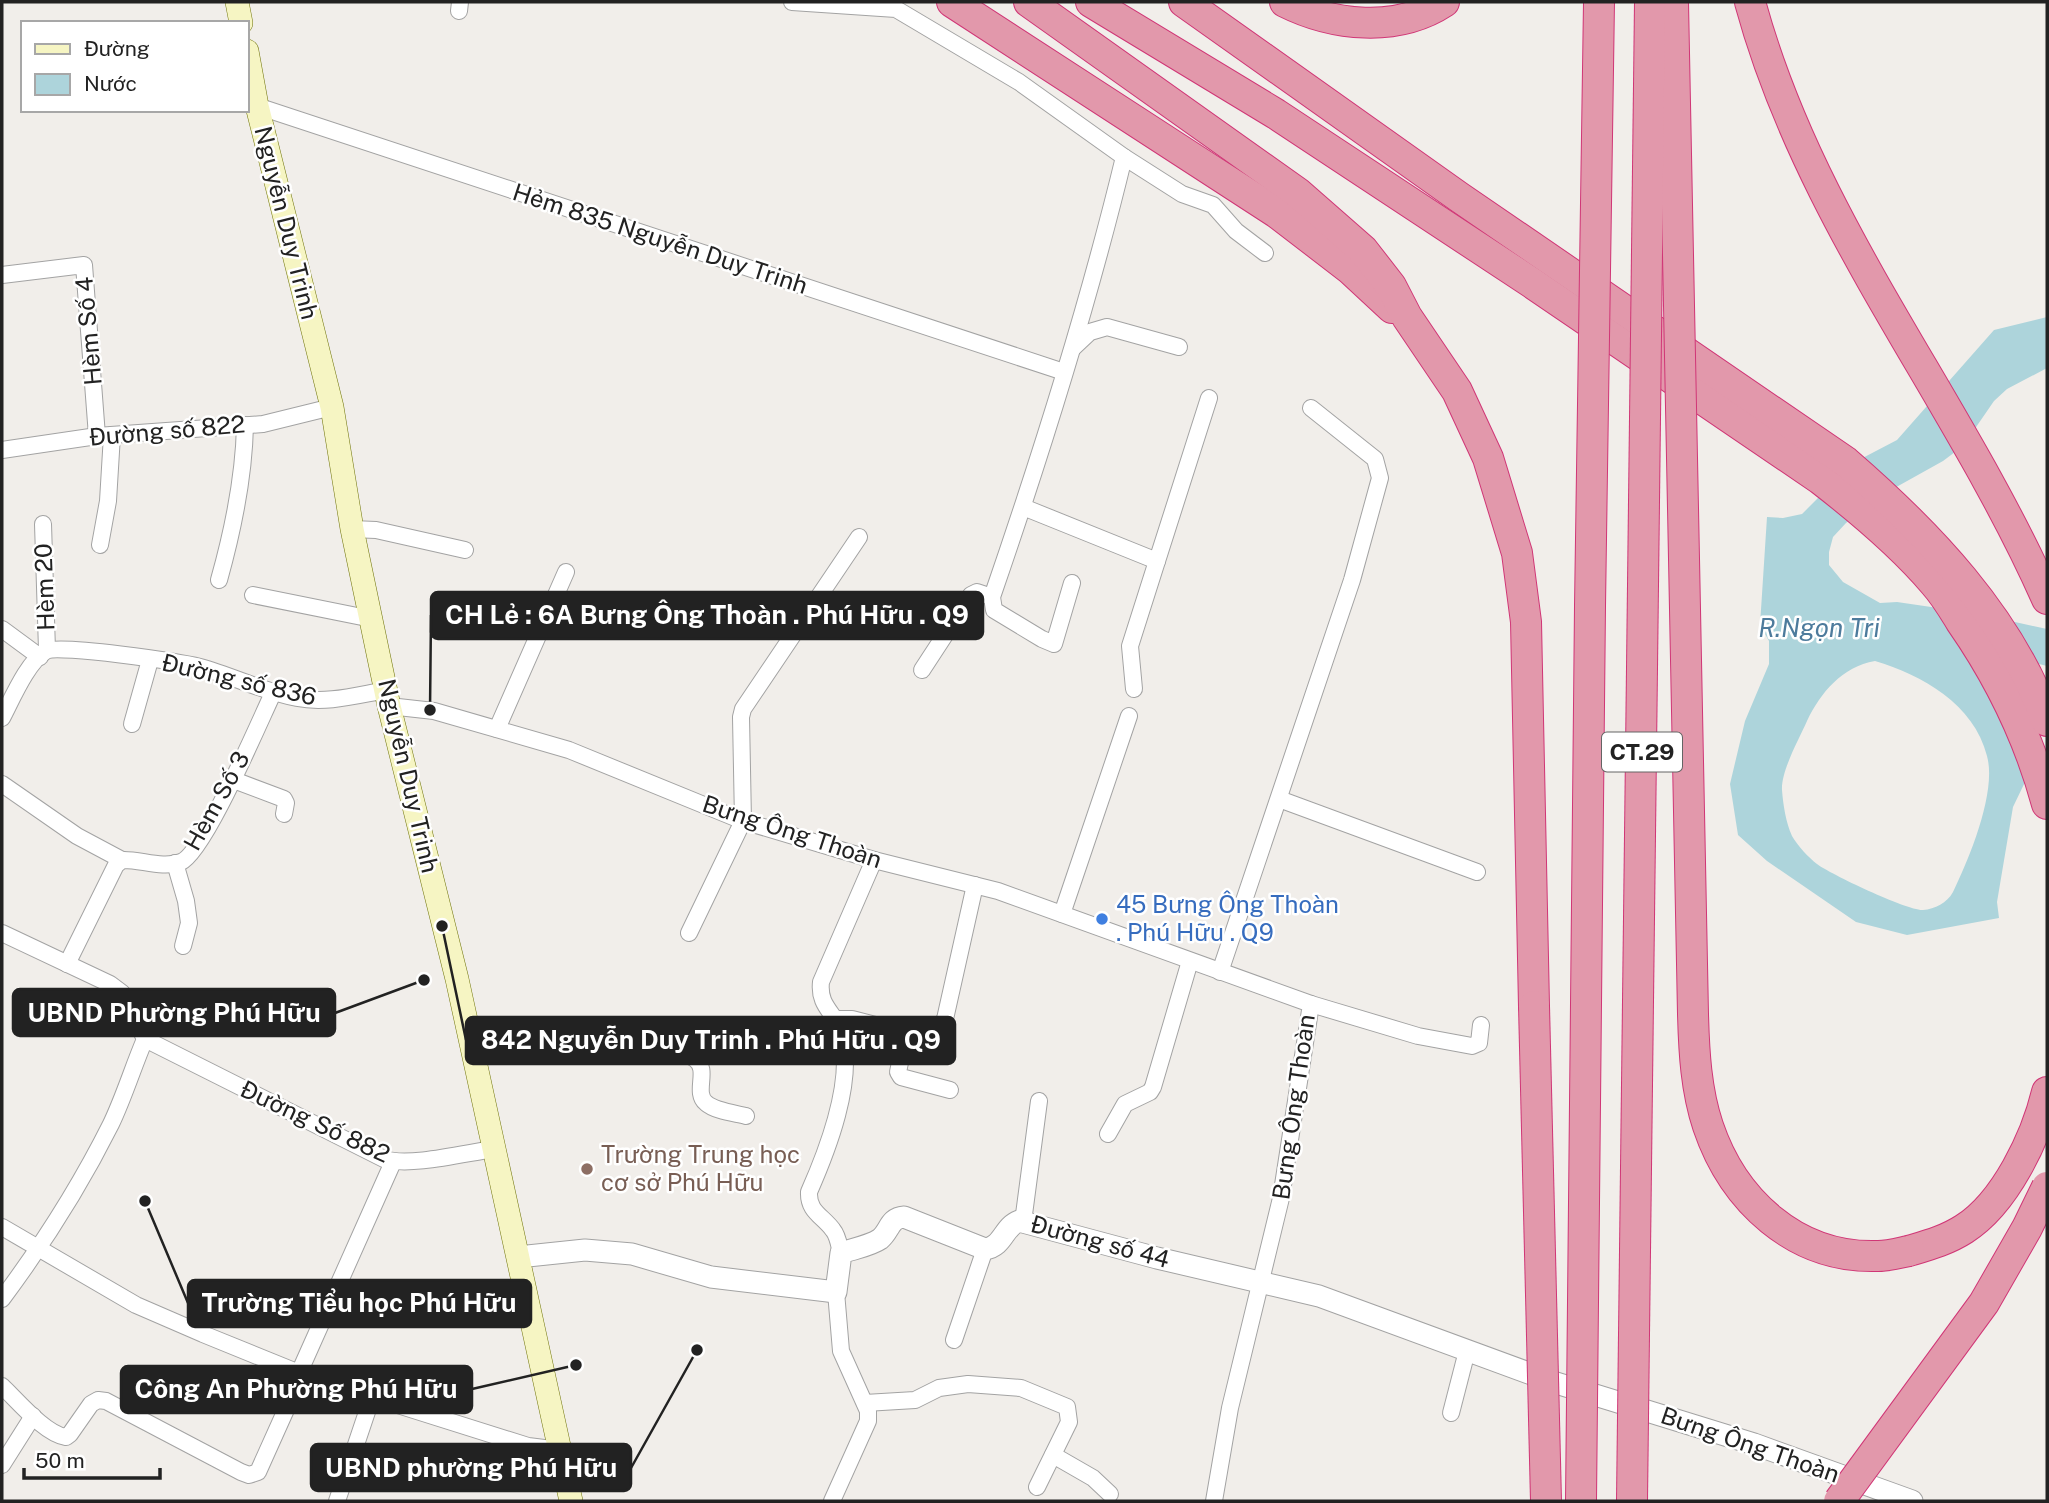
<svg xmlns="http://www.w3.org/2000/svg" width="2049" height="1503" viewBox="0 0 2049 1503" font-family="'Public Sans',sans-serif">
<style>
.water{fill:#add4db;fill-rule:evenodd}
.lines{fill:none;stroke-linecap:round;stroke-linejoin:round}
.minor-casing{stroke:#a3a3a3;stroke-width:18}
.tertiary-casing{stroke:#a3a3a3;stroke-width:23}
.secondary-casing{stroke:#71750d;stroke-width:24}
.motorway-casing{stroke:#d03676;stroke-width:32}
.minor{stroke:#fff;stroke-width:16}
.tertiary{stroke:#fff;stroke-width:21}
.secondary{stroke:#f6f5c3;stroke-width:23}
.motorway{stroke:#e298ab;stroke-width:30}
.motorway-bridge-casing{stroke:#d03676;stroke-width:32;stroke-linecap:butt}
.motorway-bridge{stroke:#e298ab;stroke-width:30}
.shop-dot{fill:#3f7fe0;stroke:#fff;stroke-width:2.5}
.education-dot{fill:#8d6e63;stroke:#fff;stroke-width:2.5}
.labels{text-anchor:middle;stroke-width:5;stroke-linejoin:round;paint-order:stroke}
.shield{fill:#fff;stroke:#646464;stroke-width:2}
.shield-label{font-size:23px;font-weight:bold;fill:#222}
.street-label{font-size:24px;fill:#222;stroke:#fff}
.shop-label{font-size:24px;fill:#366cbe;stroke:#fff;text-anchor:start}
.education-label{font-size:24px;fill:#785e54;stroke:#fff;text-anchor:start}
.water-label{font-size:26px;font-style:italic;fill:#4d7b9c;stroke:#fff}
.leader{fill:none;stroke:#222;stroke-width:2.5}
.callout-dot{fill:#222;stroke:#fff;stroke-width:2.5}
.callout{fill:#222;stroke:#222;stroke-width:2.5}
.callout-label{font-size:26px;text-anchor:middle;font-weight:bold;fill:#fff}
</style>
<rect width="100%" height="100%" fill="#f1eeea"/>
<path class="water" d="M 2047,317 L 2047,368 L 2007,389 L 1994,401 L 1963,446 L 1943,461 L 1882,495 L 1846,523 L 1833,537 L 1829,552 L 1829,565 L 1843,582 L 1880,603 L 1897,602 L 1979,614 L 2047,629 L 2047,666 L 2039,664 L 2030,669 L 2026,780 L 2013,807 L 1997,902 L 1999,918 L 1907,935 L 1856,922 L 1767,861 L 1738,835 L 1730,784 L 1745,721 L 1769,664 L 1769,641 L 1760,625 L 1767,517 L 1783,518 L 1802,514 L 1853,463 L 1897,440 L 1994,330 ZM 1875,661 C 1922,675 1974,704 1987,756 C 1997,792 1969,859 1953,892 C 1947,903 1935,909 1923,910 C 1908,911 1830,874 1817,864 C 1809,858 1797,845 1792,836 C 1786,823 1783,804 1782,790 C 1781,771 1799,739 1807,721 C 1821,692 1842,667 1875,661 Z"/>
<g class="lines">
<defs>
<g id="minor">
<path d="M 792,2 L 896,9 L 1019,82 L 1124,157 L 1182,194 L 1213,205 L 1236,231 L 1265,253"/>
<path d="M 459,11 L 460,2"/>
<path d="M 257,106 L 1064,372"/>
<path d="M 2,275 L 84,265 L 97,436"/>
<path d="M 1073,348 L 1090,332 L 1107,327 L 1179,347"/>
<path d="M 2,450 L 97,436 L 263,424 L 332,407"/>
<path d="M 1023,507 L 1157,561 L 1209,398"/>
<path d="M 43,524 L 47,650"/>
<path d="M 352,529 L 376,530 L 465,550"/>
<path d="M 100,545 L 108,501 L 112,435"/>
<path d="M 219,580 C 233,530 244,477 245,425"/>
<path d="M 1072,583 L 1054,644 L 1042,639 L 994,610 L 992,597 C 1042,452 1088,306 1124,157"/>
<path d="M 253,595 L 372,619"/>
<path d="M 2,629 L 40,657"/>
<path d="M 922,670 L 971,595 L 977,592 L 992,597"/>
<path d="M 1134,689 L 1130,646 L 1157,561"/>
<path d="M 389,706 L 434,711 L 569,750 L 743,821 L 874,860 L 998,891 L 1311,1004 L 1281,1198 L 1230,1408 L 1214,1501"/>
<path d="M 2,718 C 12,699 28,661 46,651 C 59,644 180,662 200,667 C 233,676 264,692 297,698 C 327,704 357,695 387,690"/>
<path d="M 132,724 L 150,660"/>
<path d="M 497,729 L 566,572"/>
<path d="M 231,779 L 284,799 L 286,803 L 284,814"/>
<path d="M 2,784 L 77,836 L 122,860"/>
<path d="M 1279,799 L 1477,872"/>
<path d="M 175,863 L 186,901 L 189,923 L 183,946"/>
<path d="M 1062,914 L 1129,716"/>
<path d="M 2,933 L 110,984 L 122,993 L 145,1039"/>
<path d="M 689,933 L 743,821 L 741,717 L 743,709 L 859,537"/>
<path d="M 67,964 L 116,865 L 122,860 C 140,859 162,869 181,862 C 204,853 260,720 274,691"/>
<path d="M 1220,972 L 1352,580 L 1380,478 L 1375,459 L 1311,408"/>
<path d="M 1311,1004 L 1418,1036 L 1472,1046 L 1479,1043 L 1481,1025"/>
<path d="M 834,1019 L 852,1019 L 930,1039 L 945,1019 L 975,885"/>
<path d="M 906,1034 L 898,1072 L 901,1077 L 950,1090"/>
<path d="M 145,1039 L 384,1159 C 410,1167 465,1153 494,1149"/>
<path d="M 470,1041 C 535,1037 640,1019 695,1059 C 710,1070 693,1092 706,1103 C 715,1111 734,1113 746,1116"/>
<path d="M 1108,1134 L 1125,1104 L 1150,1092 L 1153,1087 L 1190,961"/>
<path d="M 1023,1222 L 1039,1101"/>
<path d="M 2,1227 L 136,1305 L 203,1334 L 309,1377 L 528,1446 L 560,1450"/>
<path d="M 841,1253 C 839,1245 838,1236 833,1230 C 823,1216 808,1212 809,1192 C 828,1149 854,1082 842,1035 C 837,1013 818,1008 821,982 L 874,860"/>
<path d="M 2,1299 C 43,1244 80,1186 111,1124 C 124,1097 133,1067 145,1039"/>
<path d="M 954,1340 L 985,1249"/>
<path d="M 2,1386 C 17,1400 45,1434 66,1437 L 70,1434 L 91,1404 L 98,1400 L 106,1401 L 241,1472 L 249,1475 L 258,1472 L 293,1394 L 299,1373 L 393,1162"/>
<path d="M 865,1403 L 915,1400 L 939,1388 L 968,1384 L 1021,1388 L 1067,1407 L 1069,1422 L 1037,1487"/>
<path d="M 1451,1413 L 1467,1351"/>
<path d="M 1053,1455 L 1093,1478 L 1110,1494"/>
<path d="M 2,1465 L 33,1416"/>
<path d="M 337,1501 L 372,1397"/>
<path d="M 832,1501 L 868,1421 L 868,1411 L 841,1351 L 836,1292"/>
</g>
<path id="tertiary" d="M 518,1257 L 585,1250 L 632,1254 L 711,1277 L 836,1292 L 841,1253 C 852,1249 870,1246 880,1239 C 890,1231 889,1218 904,1217 L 985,1249 C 1004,1246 1003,1227 1019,1221 L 1157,1258 L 1319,1296 L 1553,1382 L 1754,1444 L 1912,1501"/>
<g id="secondary">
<path d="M 237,2 L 241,23"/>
<path d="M 247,51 L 257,106 L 332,407 L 352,529 L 389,706 L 457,979 L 571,1501"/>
</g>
<g id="motorway">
<path d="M 952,2 L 1277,213 L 1350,269 L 1392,308"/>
<path d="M 1029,2 L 1298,193 L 1363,250 L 1391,286 L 1407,317 L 1457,391 L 1488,458 L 1517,553 L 1526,622 L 1534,1006"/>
<path d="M 1091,2 L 1276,114 L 1532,283 L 1820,479 C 1860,510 1901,544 1934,583 C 1945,595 1953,609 1961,622 C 2000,678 2029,738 2047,804"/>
<path d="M 1184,2 L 1459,197 L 1846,462 C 1928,533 2009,617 2047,721"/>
<path d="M 1285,2 C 1333,26 1397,33 1444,2"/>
<path d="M 1750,2 C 1810,223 1956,394 2047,599"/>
<path d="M 1909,1251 C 1929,1245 1947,1240 1964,1229 C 2005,1203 2036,1138 2047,1092"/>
</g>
</defs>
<use href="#minor" class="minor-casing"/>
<use href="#tertiary" class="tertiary-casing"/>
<use href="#secondary" class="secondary-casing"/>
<use href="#motorway" class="motorway-casing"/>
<use href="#minor" class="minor"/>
<use href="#tertiary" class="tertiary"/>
<use href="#secondary" class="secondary"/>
<use href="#motorway" class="motorway"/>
<defs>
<g id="motorway-bridge">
<path d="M 1673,2 L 1693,1014 C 1694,1052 1696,1090 1708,1126 C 1733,1200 1795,1259 1878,1256 C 1888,1256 1899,1253 1909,1251"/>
<path d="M 1534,1006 L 1546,1501"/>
<path d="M 1581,1501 L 1590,606 L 1599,2"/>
<path d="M 1632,1501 L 1650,2"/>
<path d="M 1839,1501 L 1984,1303 L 2027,1228 L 2047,1187"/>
</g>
</defs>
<use href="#motorway-bridge" class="motorway-bridge-casing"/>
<use href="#motorway-bridge" class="motorway-bridge"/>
</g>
<circle class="shop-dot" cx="1102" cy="919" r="7"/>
<circle class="education-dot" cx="587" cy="1169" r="7"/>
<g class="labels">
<rect class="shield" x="1602" y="732.5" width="80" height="39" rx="5"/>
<g class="shield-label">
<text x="1642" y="760">CT.29</text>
</g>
<g class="street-label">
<text transform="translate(286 223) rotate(76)" y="8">Nguyễn Duy Trinh</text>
<text transform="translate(660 239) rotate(18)" y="8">Hẻm 835 Nguyễn Duy Trinh</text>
<text transform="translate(89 331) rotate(-95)" y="8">Hèm Số 4</text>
<text transform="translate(167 431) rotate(-5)" y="8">Đường số 822</text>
<text transform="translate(45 587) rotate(-92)" y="8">Hèm 20</text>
<text transform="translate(239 680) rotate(13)" y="8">Đường số 836</text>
<text transform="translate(408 776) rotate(77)" y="8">Nguyễn Duy Trinh</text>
<text transform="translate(217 801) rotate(-61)" y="8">Hèm Số 3</text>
<text transform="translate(792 832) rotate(18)" y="8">Bưng Ông Thoàn</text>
<text transform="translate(1294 1107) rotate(-82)" y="8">Bưng Ông Thoàn</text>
<text transform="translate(315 1122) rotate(25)" y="8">Đường Số 882</text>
<text transform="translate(1100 1242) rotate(15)" y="8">Đường số 44</text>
<text transform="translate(1750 1445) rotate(19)" y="8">Bưng Ông Thoàn</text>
</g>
<g class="shop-label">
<text x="1116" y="913">45 Bưng Ông Thoàn<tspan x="1116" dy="28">. Phú Hữu . Q9</tspan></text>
</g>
<g class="education-label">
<text x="601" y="1163">Trường Trung học<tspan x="601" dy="28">cơ sở Phú Hữu</tspan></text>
</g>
<g class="water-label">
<text x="1819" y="637">R.Ngọn Tri</text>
</g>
</g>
<path class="leader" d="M430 710L431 615M424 980L335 1013M442 926L466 1040M145 1201L188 1303M576 1365L472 1389M697 1350L631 1468"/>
<g class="callout-dot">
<circle cx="430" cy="710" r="7"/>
<circle cx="424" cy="980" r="7"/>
<circle cx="442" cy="926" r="7"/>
<circle cx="145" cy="1201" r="7"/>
<circle cx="576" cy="1365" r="7"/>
<circle cx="697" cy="1350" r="7"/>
</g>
<g class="callout">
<rect x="431" y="592" width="552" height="47" rx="7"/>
<rect x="13" y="989" width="322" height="47" rx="7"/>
<rect x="466" y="1017" width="489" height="47" rx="7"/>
<rect x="188" y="1280" width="343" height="47" rx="7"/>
<rect x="121" y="1366" width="351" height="47" rx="7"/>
<rect x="311" y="1444" width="320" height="47" rx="7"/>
</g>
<g class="callout-label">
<text x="707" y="624">CH Lẻ : 6A Bưng Ông Thoàn . Phú Hữu . Q9</text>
<text x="174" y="1022">UBND Phường Phú Hữu</text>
<text x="711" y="1049">842 Nguyễn Duy Trinh . Phú Hữu . Q9</text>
<text x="359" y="1312">Trường Tiểu học Phú Hữu</text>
<text x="296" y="1398">Công An Phường Phú Hữu</text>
<text x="471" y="1477">UBND phường Phú Hữu</text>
</g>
<rect width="2049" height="1503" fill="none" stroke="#222222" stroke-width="7"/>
<rect x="21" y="21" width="228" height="91" fill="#ffffff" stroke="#a7a7a7" stroke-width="2"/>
<rect x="35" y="44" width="35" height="10" fill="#f6f5c3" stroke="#a7a7a7" stroke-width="2"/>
<text x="84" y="56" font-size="21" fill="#222222">Đường</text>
<rect x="35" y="74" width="35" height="21" fill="#add4db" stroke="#a7a7a7" stroke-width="2"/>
<text x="84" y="91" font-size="21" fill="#222222">Nước</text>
<path d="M24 1468v10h136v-10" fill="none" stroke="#222222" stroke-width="3.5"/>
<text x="35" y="1468" font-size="21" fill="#222222" stroke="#ffffff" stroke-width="5" paint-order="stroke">50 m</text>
</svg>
